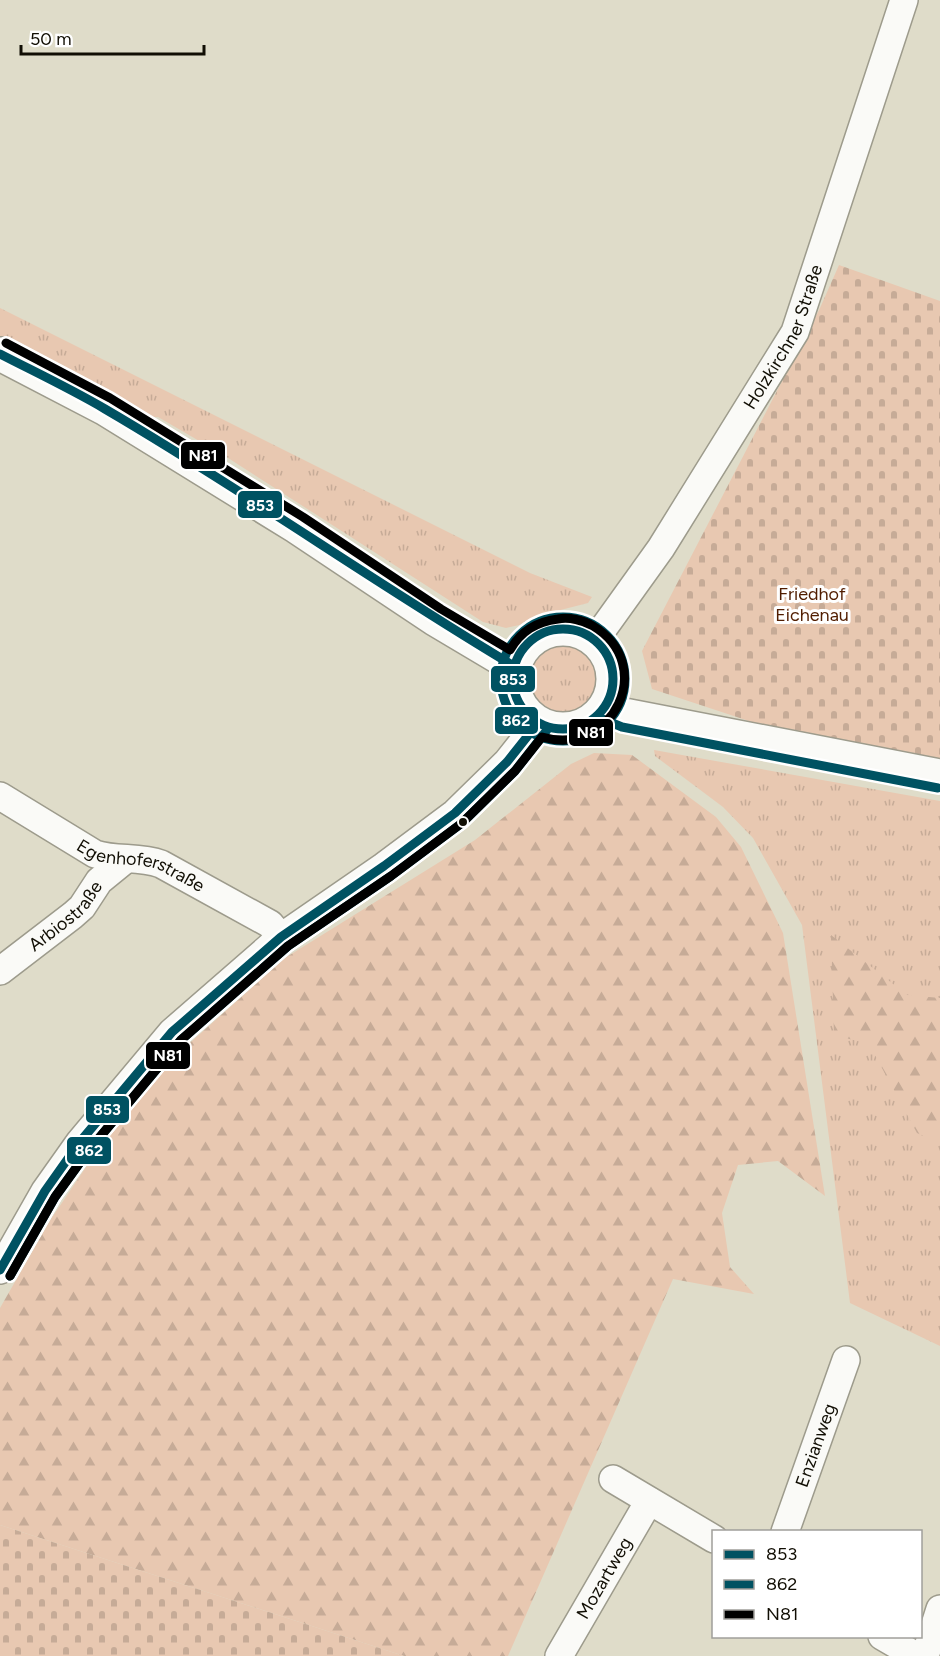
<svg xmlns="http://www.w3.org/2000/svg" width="940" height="1656" viewBox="0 0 940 1656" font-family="Figtree,sans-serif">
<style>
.grass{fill:url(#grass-tufts)}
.forest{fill:url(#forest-firs)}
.cemetery{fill:url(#cemetery-stones)}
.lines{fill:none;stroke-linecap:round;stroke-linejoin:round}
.minor-casing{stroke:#9d9b8c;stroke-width:30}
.secondary-casing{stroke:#9d9b8c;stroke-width:36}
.minor{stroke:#fafaf7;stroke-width:27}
.secondary{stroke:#fafaf7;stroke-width:33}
.bus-1-casing{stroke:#fff;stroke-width:14}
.bus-2-casing{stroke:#fff;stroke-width:14}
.bus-3-casing{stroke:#fff;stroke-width:14}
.bus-1{stroke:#005262;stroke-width:9}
.bus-2{stroke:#005262;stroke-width:9}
.bus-3{stroke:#000;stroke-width:9}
.bus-dot{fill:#110e04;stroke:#fff;stroke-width:2}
.labels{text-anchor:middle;stroke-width:6;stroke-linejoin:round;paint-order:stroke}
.street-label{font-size:18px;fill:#110e04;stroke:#fff}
.park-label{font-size:18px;fill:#511d00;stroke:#fff}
.line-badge{stroke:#fff;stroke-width:2}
.badge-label{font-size:16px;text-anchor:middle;font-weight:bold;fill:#fff}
</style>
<defs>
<pattern id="grass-tufts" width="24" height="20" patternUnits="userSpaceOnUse" patternTransform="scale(1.5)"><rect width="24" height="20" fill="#e8c8b1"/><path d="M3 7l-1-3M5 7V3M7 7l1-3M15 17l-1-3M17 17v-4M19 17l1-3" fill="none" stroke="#c6ab97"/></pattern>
<pattern id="forest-firs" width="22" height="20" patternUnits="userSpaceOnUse" patternTransform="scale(1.5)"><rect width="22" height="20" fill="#e8c8b1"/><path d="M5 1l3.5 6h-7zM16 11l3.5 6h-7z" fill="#c6ab97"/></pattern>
<pattern id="cemetery-stones" width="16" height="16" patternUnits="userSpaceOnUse" patternTransform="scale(1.5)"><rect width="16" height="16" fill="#e8c8b1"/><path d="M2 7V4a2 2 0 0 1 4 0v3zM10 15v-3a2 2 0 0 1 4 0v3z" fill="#c6ab97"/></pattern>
</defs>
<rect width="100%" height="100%" fill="#dfdcc9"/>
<g class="grass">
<path d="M 0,308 L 530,573 L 592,597 L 588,603 L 537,616 L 524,624 L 506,628 L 483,622 L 225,456 L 158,417 L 150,417 L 0,336 Z"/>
<circle cx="563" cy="679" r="39"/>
<path d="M 654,750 L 940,801 L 940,1346 L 850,1303 L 802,925 L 753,838 L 723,807 L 655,756 Z"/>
</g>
<g class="forest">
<path d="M 594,753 L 632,755 L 716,817 L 741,847 L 783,933 L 825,1196 L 778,1161 L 738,1165 L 722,1213 L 730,1267 L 754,1294 L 673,1279 L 508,1656 L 404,1656 L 0,1525 L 0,1308 L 51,1219 L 111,1130 L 182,1050 L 285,958 L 475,840 L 571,764 Z"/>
<path d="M 831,935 L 907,995 L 940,998 L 940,1143 L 917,1133 L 869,1044 L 834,1035 Z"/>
</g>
<g class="cemetery">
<path d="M 839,265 L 940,301 L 940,763 L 782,732 L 652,689 L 642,651 L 820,308 Z"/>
<path d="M 0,1525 L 404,1656 L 0,1656 Z"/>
</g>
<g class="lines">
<defs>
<g id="minor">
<path id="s1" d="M 595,640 L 661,548 L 795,332 L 904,0"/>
<path id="s2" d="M 0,796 L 95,854 C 117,861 139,856 161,864 L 270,924 L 281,937"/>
<path id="s3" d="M 0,971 L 73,915 L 82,907 L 99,881 L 126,859"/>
<path d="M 0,1270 L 45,1191 L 79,1143 L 172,1032 L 281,937 L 384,866 L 455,813 L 507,762 L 538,723"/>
<path d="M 613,1479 L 714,1539"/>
<path id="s4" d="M 785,1532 L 846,1360"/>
<path d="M 882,1636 L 916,1656"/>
<path id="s5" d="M 559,1656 L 649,1501"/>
<path d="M 925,1656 L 940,1609"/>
</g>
<g id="secondary">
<path d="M 0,354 L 104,408 L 297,527 L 435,619 L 514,666"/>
<circle cx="563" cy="679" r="50"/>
<path d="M 605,707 L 624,715 L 940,776"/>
</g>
</defs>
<use href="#minor" class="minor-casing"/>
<use href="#secondary" class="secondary-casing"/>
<use href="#minor" class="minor"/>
<use href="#secondary" class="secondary"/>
<defs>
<g id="bus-1">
<path d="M 0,354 C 35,372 71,389 105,409 C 244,490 376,584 514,666"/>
<circle cx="563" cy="679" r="50"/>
<path d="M 0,1270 L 45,1191 L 79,1143 L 172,1032 L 281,937 L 384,866 L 455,813 L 507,762 L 538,723"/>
</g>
<g id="bus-2">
<circle cx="563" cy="679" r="62"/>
<path d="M 600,718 L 622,727 L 938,788"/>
<path d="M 10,1276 L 55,1197 L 89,1150 L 181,1040 L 288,946 L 391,876 L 462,823 L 515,771 L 547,730"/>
</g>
<path id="bus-3" d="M 6,343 L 110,398 L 303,517 L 441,609 L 510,650 C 521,631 536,622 558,619 C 569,617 583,620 593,626 C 658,665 613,758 542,737 L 515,771 L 462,823 L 391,876 L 288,946 L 181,1040 L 89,1150 L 55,1197 L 10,1276"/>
</defs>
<use href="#bus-1" class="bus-1-casing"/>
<use href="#bus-2" class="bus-2-casing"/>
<use href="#bus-3" class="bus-3-casing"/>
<use href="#bus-1" class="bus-1"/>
<use href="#bus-2" class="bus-2"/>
<use href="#bus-3" class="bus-3"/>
</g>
<circle class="bus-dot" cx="463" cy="822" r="5"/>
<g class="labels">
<g class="street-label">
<text dy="6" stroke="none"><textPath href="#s1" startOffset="358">Holzkirchner Straße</textPath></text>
<text dy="6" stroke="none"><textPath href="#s2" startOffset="159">Egenhoferstraße</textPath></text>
<text dy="6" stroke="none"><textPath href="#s3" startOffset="86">Arbiostraße</textPath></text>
<text dy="6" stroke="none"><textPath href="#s4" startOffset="92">Enzianweg</textPath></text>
<text dy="6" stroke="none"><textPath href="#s5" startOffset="90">Mozartweg</textPath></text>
</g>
<g class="park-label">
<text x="812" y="600">Friedhof<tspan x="812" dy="21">Eichenau</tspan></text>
</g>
</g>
<g class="line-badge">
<rect x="180" y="441" width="46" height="29" rx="6" fill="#000"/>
<rect x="237" y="490" width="46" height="29" rx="6" fill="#005262"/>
<rect x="490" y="665" width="46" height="28" rx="6" fill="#005262"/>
<rect x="494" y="706" width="45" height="29" rx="6" fill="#005262"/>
<rect x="568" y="718" width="46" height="29" rx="6" fill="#000"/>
<rect x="145" y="1041" width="46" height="29" rx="6" fill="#000"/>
<rect x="85" y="1095" width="45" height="29" rx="6" fill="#005262"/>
<rect x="66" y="1136" width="46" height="29" rx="6" fill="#005262"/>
</g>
<g class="badge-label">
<text x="203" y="461">N81</text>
<text x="260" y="511">853</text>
<text x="513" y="685">853</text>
<text x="516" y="726">862</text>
<text x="591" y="738">N81</text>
<text x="168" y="1061">N81</text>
<text x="107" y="1115">853</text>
<text x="89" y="1156">862</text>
</g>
<rect x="712" y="1530" width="210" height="108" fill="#ffffff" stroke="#a09f9b" stroke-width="1.5"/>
<rect x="724" y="1550" width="30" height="9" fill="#005262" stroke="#a09f9b" stroke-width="1.5"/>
<text x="766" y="1560" font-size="18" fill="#110e04">853</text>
<rect x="724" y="1580" width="30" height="9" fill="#005262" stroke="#a09f9b" stroke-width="1.5"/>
<text x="766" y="1590" font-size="18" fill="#110e04">862</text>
<rect x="724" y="1610" width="30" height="9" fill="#000000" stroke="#a09f9b" stroke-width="1.5"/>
<text x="766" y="1620" font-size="18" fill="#110e04">N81</text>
<path d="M21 45v9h183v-9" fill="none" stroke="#110e04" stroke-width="3"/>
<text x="30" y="45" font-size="18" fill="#110e04" stroke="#ffffff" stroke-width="4.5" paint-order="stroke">50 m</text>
</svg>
